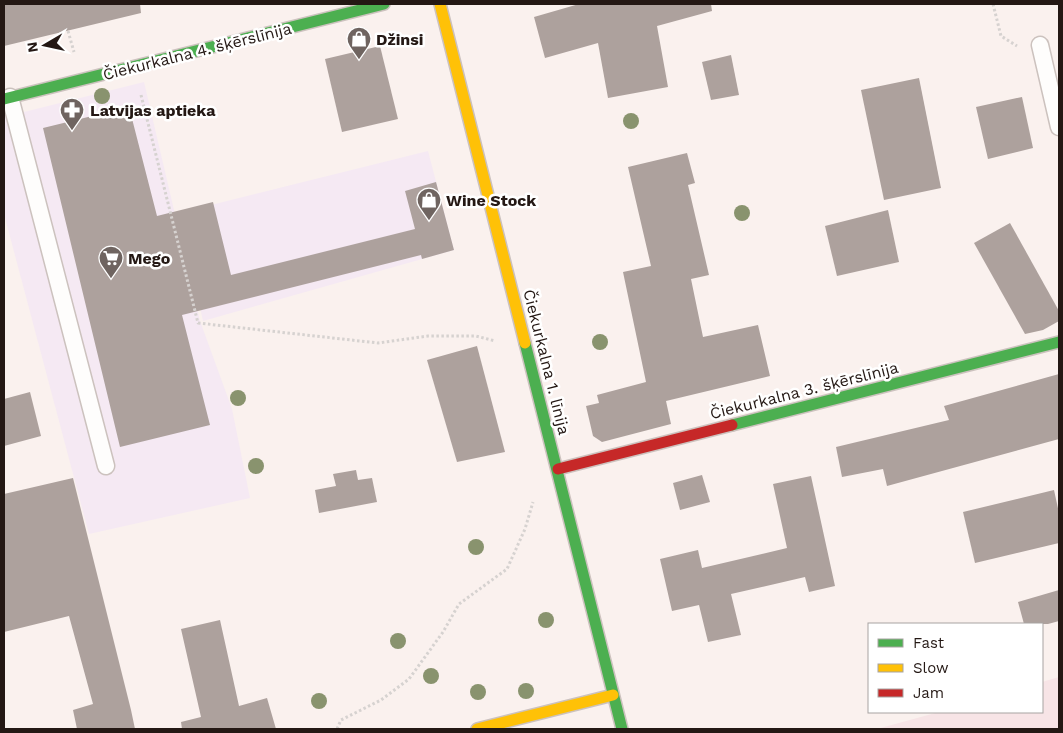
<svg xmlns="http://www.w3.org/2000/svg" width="1063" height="733" viewBox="0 0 1063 733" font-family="'Work Sans',sans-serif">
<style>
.commercial{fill:#f5e9f3}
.industrial{fill:#f7e4e6}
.building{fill:#ada19d}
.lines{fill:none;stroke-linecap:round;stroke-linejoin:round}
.lane-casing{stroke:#ccc2be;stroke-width:19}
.fast-casing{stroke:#ccc2be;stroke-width:14}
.slow-casing{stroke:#ccc2be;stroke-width:14}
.jam-casing{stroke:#ccc2be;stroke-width:14}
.path{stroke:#d6d2d0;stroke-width:3;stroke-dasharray:2.5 2.5;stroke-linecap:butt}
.lane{stroke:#fefdfc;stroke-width:16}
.fast{stroke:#4caf50;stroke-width:11}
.slow{stroke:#ffc107;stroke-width:11}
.jam{stroke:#c62828;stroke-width:11}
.tree{fill:#89936e}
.labels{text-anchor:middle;stroke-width:5;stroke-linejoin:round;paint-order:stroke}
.poi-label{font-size:16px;font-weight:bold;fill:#241814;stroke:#fff;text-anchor:start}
.street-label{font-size:16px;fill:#241814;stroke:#fff}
</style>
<rect width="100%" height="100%" fill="#faf1ee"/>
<g class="commercial">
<path d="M 144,82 L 200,321 L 232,409 L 250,498 L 89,534 L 4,214 L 4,117 Z"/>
<path d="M 428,151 L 454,250 L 203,321 L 179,213 Z"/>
</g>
<path class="industrial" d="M 1059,677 L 1059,729 L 877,729 L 939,712 L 1042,712 L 1042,682 Z"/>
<g class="building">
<path d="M 4,4 L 140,4 L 141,13 L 4,46 Z"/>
<path d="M 579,4 L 711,4 L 712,11 L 657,26 L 668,87 L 608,98 L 598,43 L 545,58 L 534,17 Z"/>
<path d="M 380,46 L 398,119 L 342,132 L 325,59 Z"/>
<path d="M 731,55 L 739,95 L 711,100 L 702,62 Z"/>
<path d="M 919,78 L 941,188 L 884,200 L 861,90 Z"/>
<path d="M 1022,97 L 1033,148 L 988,159 L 976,107 Z"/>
<path d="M 129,107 L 157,216 L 213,202 L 231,275 L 415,229 L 405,191 L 436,182 L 454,250 L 422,259 L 421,255 L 182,315 L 210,425 L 120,447 L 43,128 Z"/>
<path d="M 687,153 L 695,183 L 688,185 L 709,275 L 691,279 L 703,337 L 758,325 L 770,376 L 666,401 L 671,424 L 602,442 L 593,436 L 586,406 L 599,403 L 597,395 L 646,382 L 623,272 L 651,266 L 628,167 Z"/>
<path d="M 888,210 L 899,262 L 837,276 L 825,226 Z"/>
<path d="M 1010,223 L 1059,311 L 1059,321 L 1043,330 L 1025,334 L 974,243 Z"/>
<path d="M 477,346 L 505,452 L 457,462 L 427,360 Z"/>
<path d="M 1059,374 L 1059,439 L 887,486 L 883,469 L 842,477 L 836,447 L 949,420 L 944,406 Z"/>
<path d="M 30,392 L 41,436 L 4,446 L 4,399 Z"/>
<path d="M 356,470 L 358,480 L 372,478 L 377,502 L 319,513 L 315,490 L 336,486 L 333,474 Z"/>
<path d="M 702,475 L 710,502 L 680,510 L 673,483 Z"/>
<path d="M 811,476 L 835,586 L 809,592 L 805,577 L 731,594 L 741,635 L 708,642 L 699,605 L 672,611 L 660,559 L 698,550 L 702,568 L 787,548 L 773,484 Z"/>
<path d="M 73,478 L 131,710 L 135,729 L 77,729 L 73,710 L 93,704 L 69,616 L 4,632 L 4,494 Z"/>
<path d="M 1054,490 L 1059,513 L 1059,543 L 975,563 L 963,512 Z"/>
<path d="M 1059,590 L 1059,621 L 1048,624 L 1024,624 L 1018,602 Z"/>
<path d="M 220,620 L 239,706 L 267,698 L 276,729 L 182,729 L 181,722 L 201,717 L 181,629 Z"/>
</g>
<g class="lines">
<defs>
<g id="lane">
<path d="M 1040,45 L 1059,127"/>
<path d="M 10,97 L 106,466"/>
</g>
<g id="fast">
<path d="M 4,99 L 384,4"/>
<path d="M 525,343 L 622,729"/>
<path d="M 732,425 L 1059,342"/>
</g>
<g id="slow">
<path d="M 440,4 L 525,343"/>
<path d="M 477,729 L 613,695"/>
</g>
<path id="jam" d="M 558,469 L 732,425"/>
</defs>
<use href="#lane" class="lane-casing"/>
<use href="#fast" class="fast-casing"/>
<use href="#slow" class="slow-casing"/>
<use href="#jam" class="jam-casing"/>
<g class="path">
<path d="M 993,4 L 1001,36 L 1017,46"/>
<path d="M 68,31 L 74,52"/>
<path d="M 141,95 L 198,323 L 378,343 L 428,336 L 476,336 L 495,341"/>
<path d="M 337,729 L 341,720 L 381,700 L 409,679 L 443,632 L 459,604 L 507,569 L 525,529 L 533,502"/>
</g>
<use href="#lane" class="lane"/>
<use href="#fast" class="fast"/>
<use href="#slow" class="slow"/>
<use href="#jam" class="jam"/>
</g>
<g class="tree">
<circle cx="102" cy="96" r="8"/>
<circle cx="631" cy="121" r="8"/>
<circle cx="742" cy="213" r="8"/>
<circle cx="600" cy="342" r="8"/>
<circle cx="238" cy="398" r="8"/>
<circle cx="256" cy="466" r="8"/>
<circle cx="476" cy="547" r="8"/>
<circle cx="546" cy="620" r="8"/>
<circle cx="398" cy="641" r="8"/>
<circle cx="431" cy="676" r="8"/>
<circle cx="526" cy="691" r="8"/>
<circle cx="478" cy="692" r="8"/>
<circle cx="319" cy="701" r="8"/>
</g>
<defs>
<symbol id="shop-pin" viewBox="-11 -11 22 30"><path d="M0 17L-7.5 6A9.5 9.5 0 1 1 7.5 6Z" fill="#6f6460" stroke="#fff"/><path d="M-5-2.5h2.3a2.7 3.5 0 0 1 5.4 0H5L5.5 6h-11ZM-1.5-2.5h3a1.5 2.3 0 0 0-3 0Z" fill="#fff"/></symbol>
<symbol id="pharmacy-pin" viewBox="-11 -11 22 30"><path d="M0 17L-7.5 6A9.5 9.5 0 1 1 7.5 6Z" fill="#6f6460" stroke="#fff"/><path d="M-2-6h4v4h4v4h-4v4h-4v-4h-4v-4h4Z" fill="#fff"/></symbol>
<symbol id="supermarket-pin" viewBox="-11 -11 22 30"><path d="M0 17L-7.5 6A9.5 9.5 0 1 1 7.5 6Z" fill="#6f6460" stroke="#fff"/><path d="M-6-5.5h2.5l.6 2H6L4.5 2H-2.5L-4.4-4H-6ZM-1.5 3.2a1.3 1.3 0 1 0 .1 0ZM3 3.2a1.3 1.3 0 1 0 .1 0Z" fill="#fff"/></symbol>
</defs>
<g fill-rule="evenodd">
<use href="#shop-pin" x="345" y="25" width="28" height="38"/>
<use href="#pharmacy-pin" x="58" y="96" width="28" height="38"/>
<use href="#shop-pin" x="415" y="186" width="28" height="38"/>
<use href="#supermarket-pin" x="97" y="244" width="28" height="38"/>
</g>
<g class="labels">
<g class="poi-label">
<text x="376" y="45">Džinsi</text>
<text x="90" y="116">Latvijas aptieka</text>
<text x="446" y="206">Wine Stock</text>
<text x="128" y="264">Mego</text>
</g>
<g class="street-label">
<text transform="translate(197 51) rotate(-14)" y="6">Čiekurkalna 4. šķērslīnija</text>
<text transform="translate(547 362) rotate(76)" y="6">Čiekurkalna 1. līnija</text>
<text transform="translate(804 390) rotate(-14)" y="6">Čiekurkalna 3. šķērslīnija</text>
</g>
</g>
<rect width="1063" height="733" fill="none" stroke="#241814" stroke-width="10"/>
<rect x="868" y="623" width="175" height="90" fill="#ffffff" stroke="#a7a3a1"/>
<rect x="878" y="639" width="25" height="8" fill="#4caf50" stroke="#a7a3a1"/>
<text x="913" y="648" font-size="15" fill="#241814">Fast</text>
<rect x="878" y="664" width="25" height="8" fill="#ffc107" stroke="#a7a3a1"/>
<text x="913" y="673" font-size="15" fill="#241814">Slow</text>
<rect x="878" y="689" width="25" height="8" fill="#c62828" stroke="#a7a3a1"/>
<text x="913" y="698" font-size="15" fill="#241814">Jam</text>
<g transform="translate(45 45) rotate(261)" stroke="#ffffff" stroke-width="4" paint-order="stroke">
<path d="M0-4L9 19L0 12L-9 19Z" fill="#241814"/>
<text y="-8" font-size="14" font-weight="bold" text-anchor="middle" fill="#241814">N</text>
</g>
</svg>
